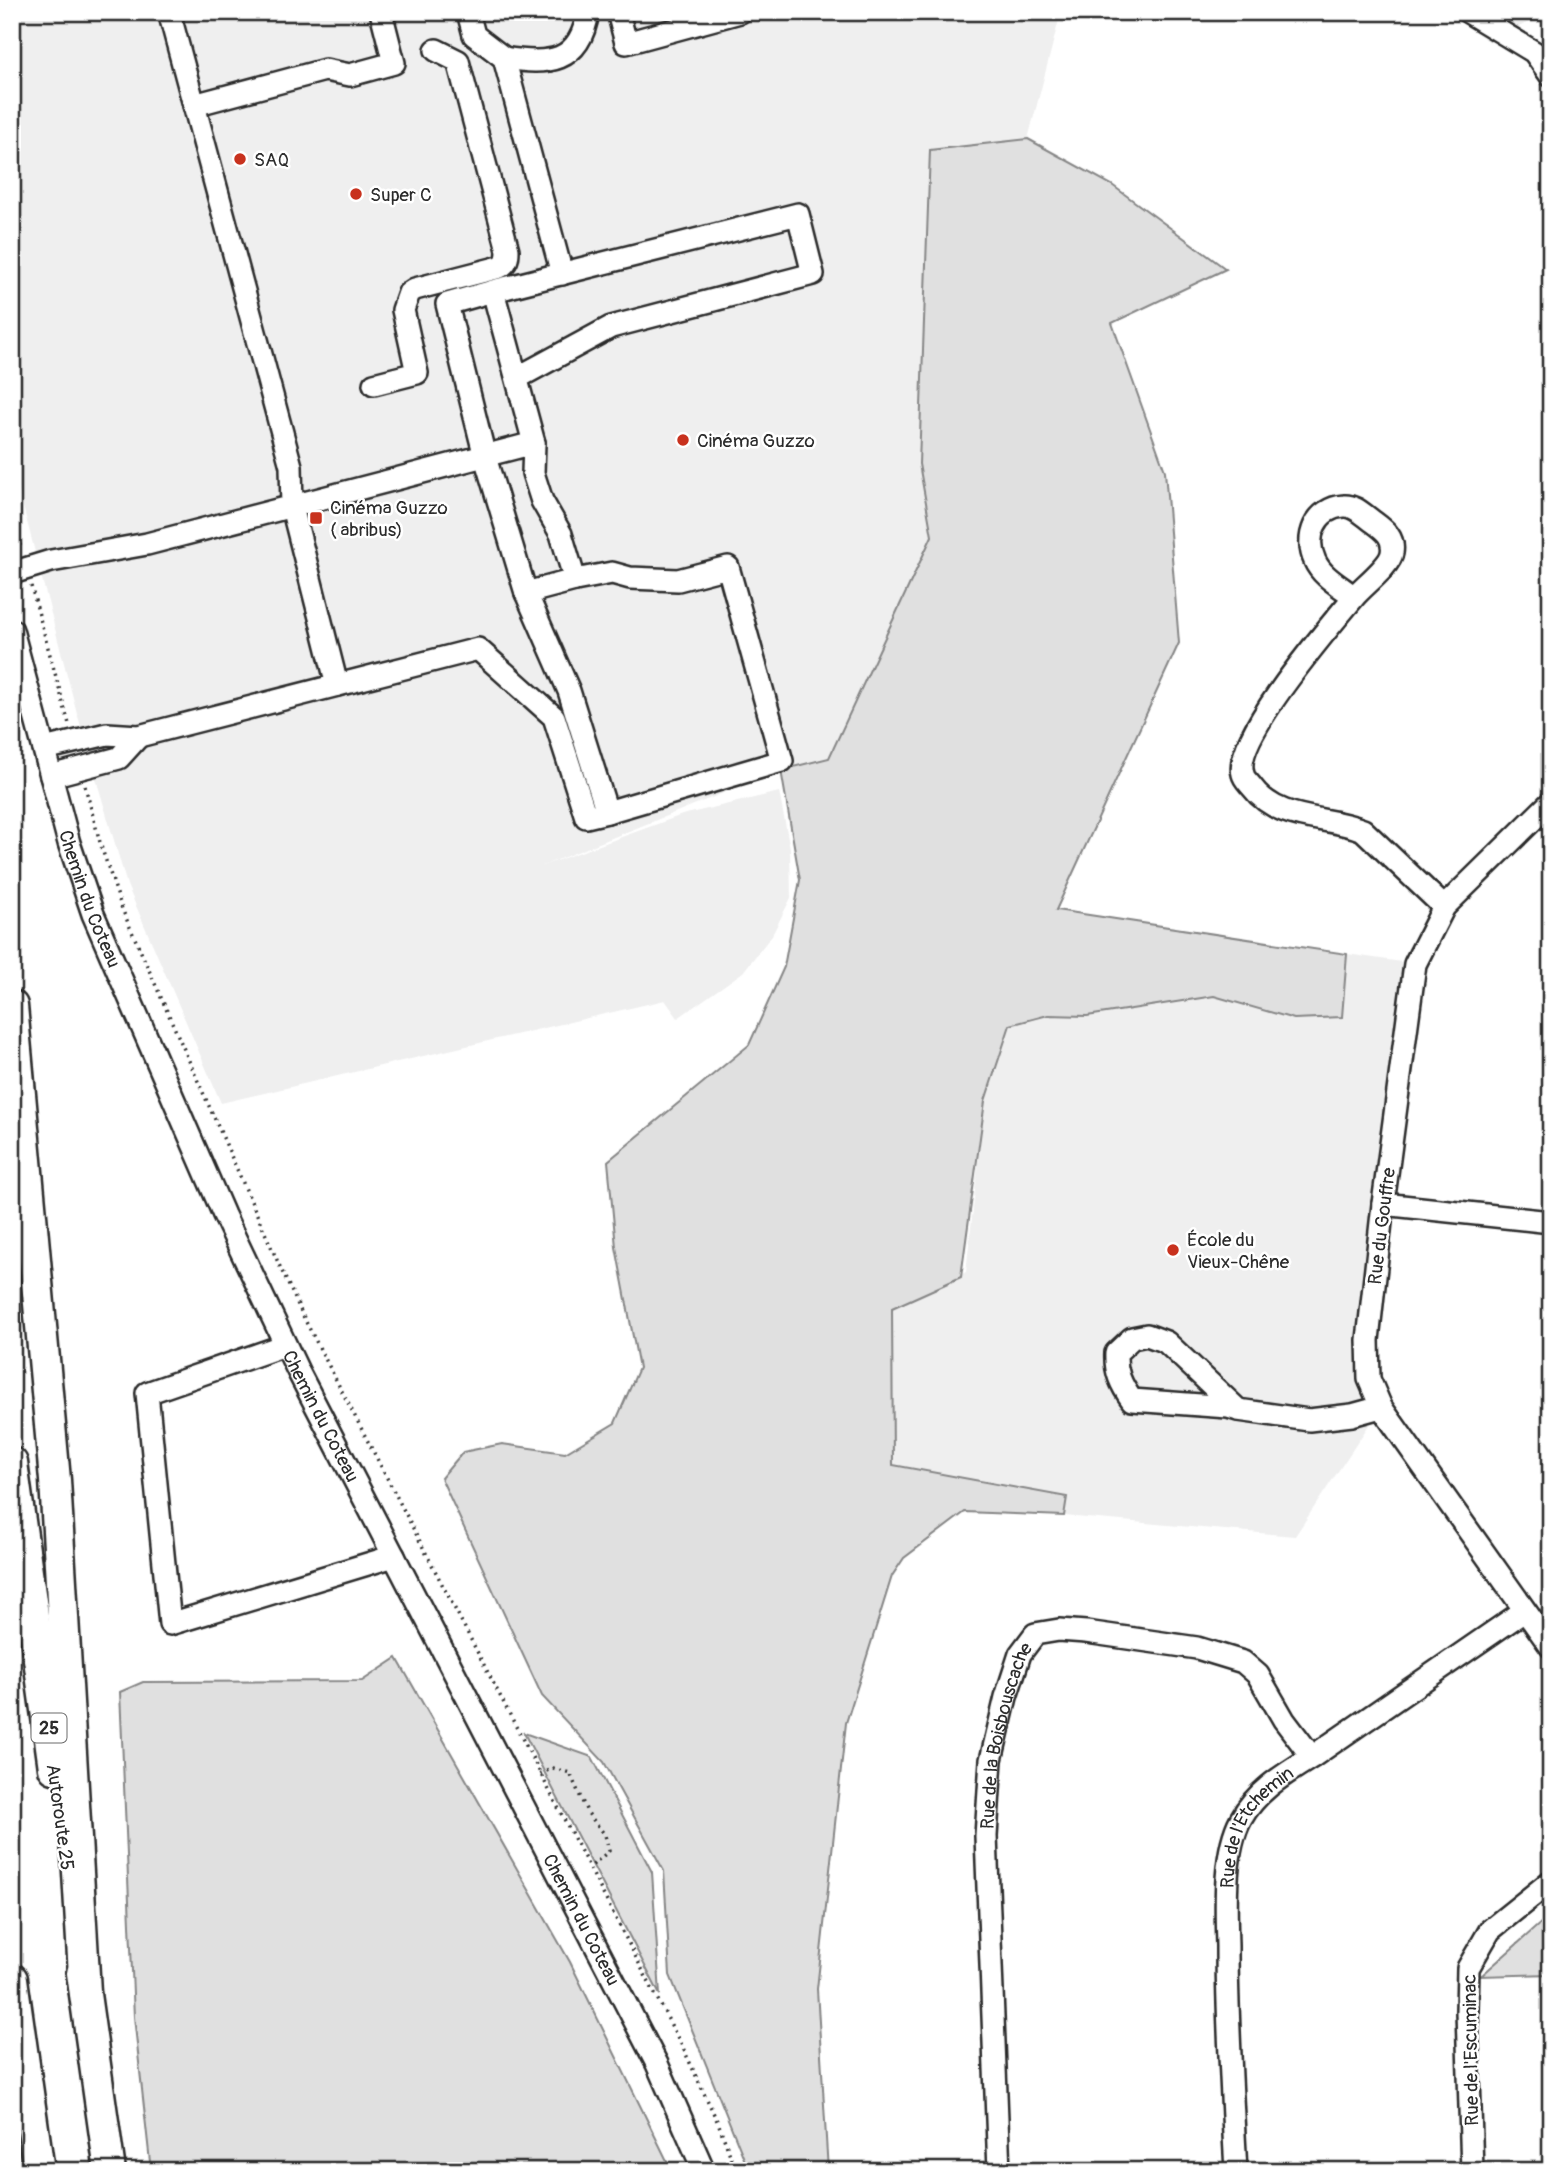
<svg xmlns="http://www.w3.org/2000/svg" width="1563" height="2183" viewBox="0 0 1563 2183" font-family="Pangolin,sans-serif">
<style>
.built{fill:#efefef}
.green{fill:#e0e0e0;stroke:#868686;stroke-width:2}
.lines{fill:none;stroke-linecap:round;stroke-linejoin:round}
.minor-casing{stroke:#2b2b2b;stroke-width:26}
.highway-casing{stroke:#2b2b2b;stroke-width:35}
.path{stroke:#2b2b2b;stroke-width:3.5;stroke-dasharray:2 5;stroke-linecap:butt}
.minor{stroke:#fff;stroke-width:21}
.highway{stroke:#fff;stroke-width:30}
.poi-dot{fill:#c8321e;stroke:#fff;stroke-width:2.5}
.labels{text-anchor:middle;stroke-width:5;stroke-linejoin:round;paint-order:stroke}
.shield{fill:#fff;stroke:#6b6b6b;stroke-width:2}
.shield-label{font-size:18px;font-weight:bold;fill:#2b2b2b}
.poi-label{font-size:19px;fill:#2b2b2b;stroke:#fff;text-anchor:start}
.street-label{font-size:19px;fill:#2b2b2b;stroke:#fff}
</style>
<rect width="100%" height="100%" fill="#fff"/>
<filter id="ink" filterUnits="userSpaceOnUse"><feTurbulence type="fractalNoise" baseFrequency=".0143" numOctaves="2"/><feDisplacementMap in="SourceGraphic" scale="14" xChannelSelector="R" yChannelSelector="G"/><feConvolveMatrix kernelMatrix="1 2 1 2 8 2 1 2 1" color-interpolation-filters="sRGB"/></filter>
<g filter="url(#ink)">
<g class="built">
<path d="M 12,12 L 1061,12 L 1028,139 L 930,150 L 919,464 L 932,536 L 829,758 L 781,770 L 542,866 L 682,815 L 779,792 L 790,848 L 791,898 L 772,935 L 743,972 L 678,1018 L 665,1000 L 221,1103 L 127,885 L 77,713 L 12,464 Z"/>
<path d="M 1445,12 L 1551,12 L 1551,26 L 1538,17 L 1490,42 Z"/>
<path d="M 1347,954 L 1415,964 L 1368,1340 L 1381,1407 L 1295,1536 L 1064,1516 L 1066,1497 L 893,1465 L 892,1308 L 966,1272 L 985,1101 L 1010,1025 L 1048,1015 L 1088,1016 L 1214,996 L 1294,1019 L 1342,1017 Z"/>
</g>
<g class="green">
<path d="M 1028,139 L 1112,185 L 1226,269 L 1112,323 L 1165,471 L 1179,643 L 1056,910 L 1347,954 L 1342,1017 L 1294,1019 L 1214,996 L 1087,1016 L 1048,1015 L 1010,1025 L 985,1101 L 961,1277 L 892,1308 L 893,1465 L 1067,1497 L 1064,1516 L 965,1512 L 904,1558 L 892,1576 L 846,1723 L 817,1989 L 828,2171 L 749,2171 L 670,1975 L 664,1871 L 604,1762 L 542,1696 L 441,1478 L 463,1452 L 502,1444 L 565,1453 L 615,1423 L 639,1368 L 616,1247 L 608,1161 L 749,1045 L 784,967 L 800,880 L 781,770 L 829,758 L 932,536 L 919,464 L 930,150 Z"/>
<path d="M 397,1658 L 570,1962 L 672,2171 L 151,2171 L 134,2017 L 120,1692 L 143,1682 L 362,1681 Z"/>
<path d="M 524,1733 L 592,1757 L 652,1872 L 660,1995 Z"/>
<path d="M 1551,1914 L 1551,1974 L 1481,1976 Z"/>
</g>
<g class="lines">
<defs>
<g id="minor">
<path d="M 169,12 L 291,466 L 292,507 L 337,685"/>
<path d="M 468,12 L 474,35 L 504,58 L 562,274"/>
<path d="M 618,12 L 626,43 L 740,12"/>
<path d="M 1468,12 L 1534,52 L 1551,76"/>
<path d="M 504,58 C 548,65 580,64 588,12"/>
<path d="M 194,105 L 325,70 L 350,75 L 394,63 L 381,12"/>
<path d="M 493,291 L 534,443 L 533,473 L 542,501 L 561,534 L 575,580 L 526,593 L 485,457 L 447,304 L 493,291 L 798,214 L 813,274 L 611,327 L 517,378"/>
<path d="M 374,384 L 417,373 L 403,310 L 409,293 L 415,289 L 500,267 C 507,263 508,258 508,250 L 458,61 L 436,50"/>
<path d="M 12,573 L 51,561 L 147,544 L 534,443"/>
<path d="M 526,593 L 569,691 L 607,812 L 782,761 L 728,567 L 678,580 L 630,578 L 612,573 L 575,580"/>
<path d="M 1354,597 C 1342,587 1322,577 1315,561 C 1304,538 1315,508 1344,506 C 1354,505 1363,514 1371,520 C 1383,529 1395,536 1392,553 C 1390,566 1363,586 1354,597 C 1330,626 1232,739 1243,774 C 1244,779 1249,783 1252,787 C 1279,823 1326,815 1363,830 L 1444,907"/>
<path id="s1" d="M 12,630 L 69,843 L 93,914 L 224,1215 L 299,1373 L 657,2064 L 704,2171"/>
<path d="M 44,749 L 107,734 L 139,736 L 478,649 L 554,717 L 586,817 L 607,812"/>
<path d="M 51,776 L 119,758 L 139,736"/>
<path d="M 1551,802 L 1444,907 L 1415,964 L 1383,1204 L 1368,1340 L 1369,1379 L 1381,1407 L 1551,1647"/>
<path d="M 1383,1204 L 1551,1222"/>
<path d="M 285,1345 L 147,1393 L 170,1624 L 394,1556"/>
<path d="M 1238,1410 L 1166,1342 L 1147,1335 L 1132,1338 L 1116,1353 C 1115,1372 1121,1385 1132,1400 L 1228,1407 L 1238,1410 L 1309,1420 L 1352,1415 L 1381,1407"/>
<path id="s2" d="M 999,2171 L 986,1836 L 991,1760 L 1006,1697 L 1020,1654 L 1035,1634 L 1059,1630 L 1086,1632 L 1197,1648 L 1243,1662 L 1258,1675 L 1284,1720 L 1312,1757"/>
<path id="s3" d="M 1236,2171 C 1232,2096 1227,2021 1227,1946 C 1226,1909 1223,1852 1241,1819 C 1257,1790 1285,1774 1312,1757 L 1524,1611"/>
<path d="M 1472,2171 L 1467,2011 L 1468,1968 L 1490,1930 L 1551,1881"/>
</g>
<g id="highway">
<path d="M 12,1006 L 55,1480 L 85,1992"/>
<path d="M 12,1463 L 54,1768"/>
<path d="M 82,1973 L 110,2171"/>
<path d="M 12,1979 L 39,2171"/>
</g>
</defs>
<use href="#minor" class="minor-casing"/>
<use href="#highway" class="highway-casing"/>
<g class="path">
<path d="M 12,517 L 21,549"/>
<path d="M 31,586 L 69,724"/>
<path d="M 85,786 L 101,846 L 122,909 L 281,1269 L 306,1322 L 684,2050 L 719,2125 L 736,2171"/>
<path d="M 540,1774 L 553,1768 L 570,1773 L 587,1812 L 605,1835 L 609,1851 L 589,1868"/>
</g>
<use href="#minor" class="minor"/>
<use href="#highway" class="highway"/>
</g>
</g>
<g class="poi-dot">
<circle cx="240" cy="159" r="7"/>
<circle cx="356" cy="194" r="7"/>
<circle cx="683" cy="440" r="7"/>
<rect x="309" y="511" width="14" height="14" rx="3.5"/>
<circle cx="1173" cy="1250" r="7"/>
</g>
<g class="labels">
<rect class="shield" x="31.5" y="1713.5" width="35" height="29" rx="5"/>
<g class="shield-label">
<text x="49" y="1734">25</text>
</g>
<g class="poi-label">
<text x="254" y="166">SAQ</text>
<text x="370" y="201">Super C</text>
<text x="697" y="447">Cinéma Guzzo</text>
<text x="330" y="514">Cinéma Guzzo<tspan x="330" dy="22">( abribus)</tspan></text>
<text x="1187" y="1246">École du<tspan x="1187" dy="22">Vieux-Chêne</tspan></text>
</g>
<g class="street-label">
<text dy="7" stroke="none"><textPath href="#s1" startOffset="280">Chemin du Coteau</textPath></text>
<text transform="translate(1381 1226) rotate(-83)" y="7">Rue du Gouffre</text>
<text dy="7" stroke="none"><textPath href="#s1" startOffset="847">Chemin du Coteau</textPath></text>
<text dy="7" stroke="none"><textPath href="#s2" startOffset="438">Rue de la Boisbouscache</textPath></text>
<text transform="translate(61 1817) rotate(82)" y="7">Autoroute 25</text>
<text dy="7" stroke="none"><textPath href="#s3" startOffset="354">Rue de l'Etchemin</textPath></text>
<text dy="7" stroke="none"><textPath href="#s1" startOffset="1414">Chemin du Coteau</textPath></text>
<text transform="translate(1470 2050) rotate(-91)" y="7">Rue de l'Escuminac</text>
</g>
</g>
<rect width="1563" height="2183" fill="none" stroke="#fff" stroke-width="42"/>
<rect x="21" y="21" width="1521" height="2141" fill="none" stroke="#2b2b2b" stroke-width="2.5" filter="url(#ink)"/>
</svg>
